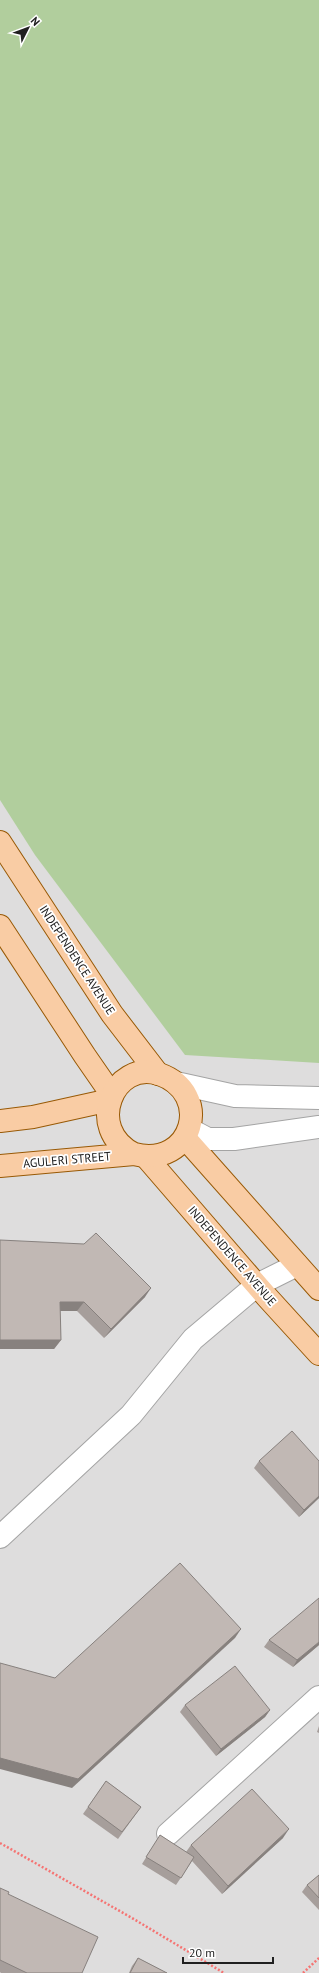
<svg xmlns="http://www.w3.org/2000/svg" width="319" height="1973" viewBox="0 0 319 1973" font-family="'PT Sans',sans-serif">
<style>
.residential{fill:#dedddd}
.forest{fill:#b1ce9d}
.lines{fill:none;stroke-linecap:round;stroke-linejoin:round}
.minor-casing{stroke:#a4a4a4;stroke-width:24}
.major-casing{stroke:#985905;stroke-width:24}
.path{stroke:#f57473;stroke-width:2.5;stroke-dasharray:2 2;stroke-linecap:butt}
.minor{stroke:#fff;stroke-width:22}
.major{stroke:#f9cca4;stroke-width:22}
.wall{fill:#a69e9b}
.shaded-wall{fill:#87817e}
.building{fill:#c1b8b4;stroke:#87817e}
.labels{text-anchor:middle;stroke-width:3.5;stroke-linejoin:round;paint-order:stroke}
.street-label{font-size:12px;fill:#202020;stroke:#fff}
</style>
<rect width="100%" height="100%" fill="#f0ece7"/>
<rect class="residential" x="0" y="0" width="319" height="1973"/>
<path class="forest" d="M 0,0 L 319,0 L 319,1063 L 185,1055 L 35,855 L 0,800 Z"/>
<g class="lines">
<defs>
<g id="minor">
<path d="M 176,1083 L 235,1096 L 319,1098"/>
<path d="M 189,1129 L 208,1139 L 234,1139 L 319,1127"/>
<path d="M 0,1537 L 131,1415 L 193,1339 L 257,1285 L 297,1265"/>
<path d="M 168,1834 L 319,1697"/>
</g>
<g id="major">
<path d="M 0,842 L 112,1014 L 158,1074"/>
<path d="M 0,926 L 85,1056 L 112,1095"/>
<path d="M 0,1121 L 33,1117 L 110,1100"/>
<path d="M 185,1138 L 319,1289"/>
<path d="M 146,1157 L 267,1297 L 319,1354"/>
<path d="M 0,1166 L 134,1154 C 193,1169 214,1093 159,1074 C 114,1059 84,1129 134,1154"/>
</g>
</defs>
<use href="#minor" class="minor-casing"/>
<use href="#major" class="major-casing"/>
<g class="path">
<path d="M 0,1843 L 132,1918 L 224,1973"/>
<path d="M 303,1973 L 319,1958"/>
</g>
<use href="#minor" class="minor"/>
<use href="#major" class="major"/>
</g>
<g class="wall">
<path d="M 0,1240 L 145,1297 L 104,1338 L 77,1311 L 60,1311 L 61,1340 L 54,1349 L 0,1349 Z"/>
<path d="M 259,1461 L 319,1498 L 299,1517 L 254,1468 Z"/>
<path d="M 269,1640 L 319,1645 L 293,1667 L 264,1647 Z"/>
<path d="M 185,1705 L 270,1710 L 265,1717 L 216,1756 L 180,1712 Z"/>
<path d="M 319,1726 L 319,1733 L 317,1732 Z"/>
<path d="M 106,1781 L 141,1807 L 118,1839 L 83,1814 Z"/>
<path d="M 160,1835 L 186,1852 L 191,1845 L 283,1838 L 222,1894 L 192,1861 L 176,1885 L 142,1864 Z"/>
<path d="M 319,1875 L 319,1910 L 302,1892 L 307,1885 Z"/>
<path d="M 0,1888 L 8,1894 L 82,1973 L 1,1973 L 0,1972 Z"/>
<path d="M 138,1958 L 167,1973 L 129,1973 L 132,1966 Z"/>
</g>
<g class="shaded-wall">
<path d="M 151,1288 L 145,1297 L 104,1338 L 111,1329 Z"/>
<path d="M 60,1302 L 84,1302 L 77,1311 L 54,1311 Z"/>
<path d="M 0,1340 L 61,1340 L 54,1349 L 0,1349 Z"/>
<path d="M 319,1496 L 319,1498 L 299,1517 L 304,1510 Z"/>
<path d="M 241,1629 L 235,1638 L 72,1788 L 0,1769 L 0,1758 Z"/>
<path d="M 319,1642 L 319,1645 L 293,1667 L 297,1660 Z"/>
<path d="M 270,1710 L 265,1717 L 216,1756 L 221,1749 Z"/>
<path d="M 289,1829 L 283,1838 L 222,1894 L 228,1886 Z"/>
</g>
<g class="building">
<path d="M 96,1233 L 151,1288 L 111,1329 L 84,1302 L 60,1302 L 61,1340 L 0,1340 L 0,1240 L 84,1244 Z"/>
<path d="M 292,1431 L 319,1461 L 319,1496 L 304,1510 L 259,1461 Z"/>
<path d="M 180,1563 L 241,1629 L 78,1779 L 0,1758 L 0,1663 L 55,1678 Z"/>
<path d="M 319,1598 L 319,1642 L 297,1660 L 269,1640 Z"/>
<path d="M 235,1666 L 270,1710 L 221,1749 L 185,1705 Z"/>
<path d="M 106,1781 L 141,1807 L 122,1832 L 88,1807 Z"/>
<path d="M 252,1789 L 289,1829 L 228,1886 L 191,1845 Z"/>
<path d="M 160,1835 L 194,1857 L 181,1878 L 146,1857 Z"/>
<path d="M 319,1875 L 319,1898 L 307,1885 Z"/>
<path d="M 0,1888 L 9,1892 L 8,1894 L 98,1937 L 82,1973 L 27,1973 L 0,1960 Z"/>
<path d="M 138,1958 L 167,1973 L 130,1973 Z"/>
</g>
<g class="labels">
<g class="street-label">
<text transform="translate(77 960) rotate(57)" y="4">INDEPENDENCE AVENUE</text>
<text transform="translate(67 1160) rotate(-5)" y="4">AGULERI STREET</text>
<text transform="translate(232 1256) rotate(49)" y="4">INDEPENDENCE AVENUE</text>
</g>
</g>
<g transform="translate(28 28) rotate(48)" stroke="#ffffff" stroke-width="3" paint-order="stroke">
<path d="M0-3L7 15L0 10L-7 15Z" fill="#202020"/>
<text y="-6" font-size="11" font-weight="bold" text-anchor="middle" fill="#202020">N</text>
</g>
<path d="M183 1957v6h90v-6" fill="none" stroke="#202020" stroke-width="2"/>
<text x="189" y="1957" font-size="12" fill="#202020" stroke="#ffffff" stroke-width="3" paint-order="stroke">20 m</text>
</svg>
